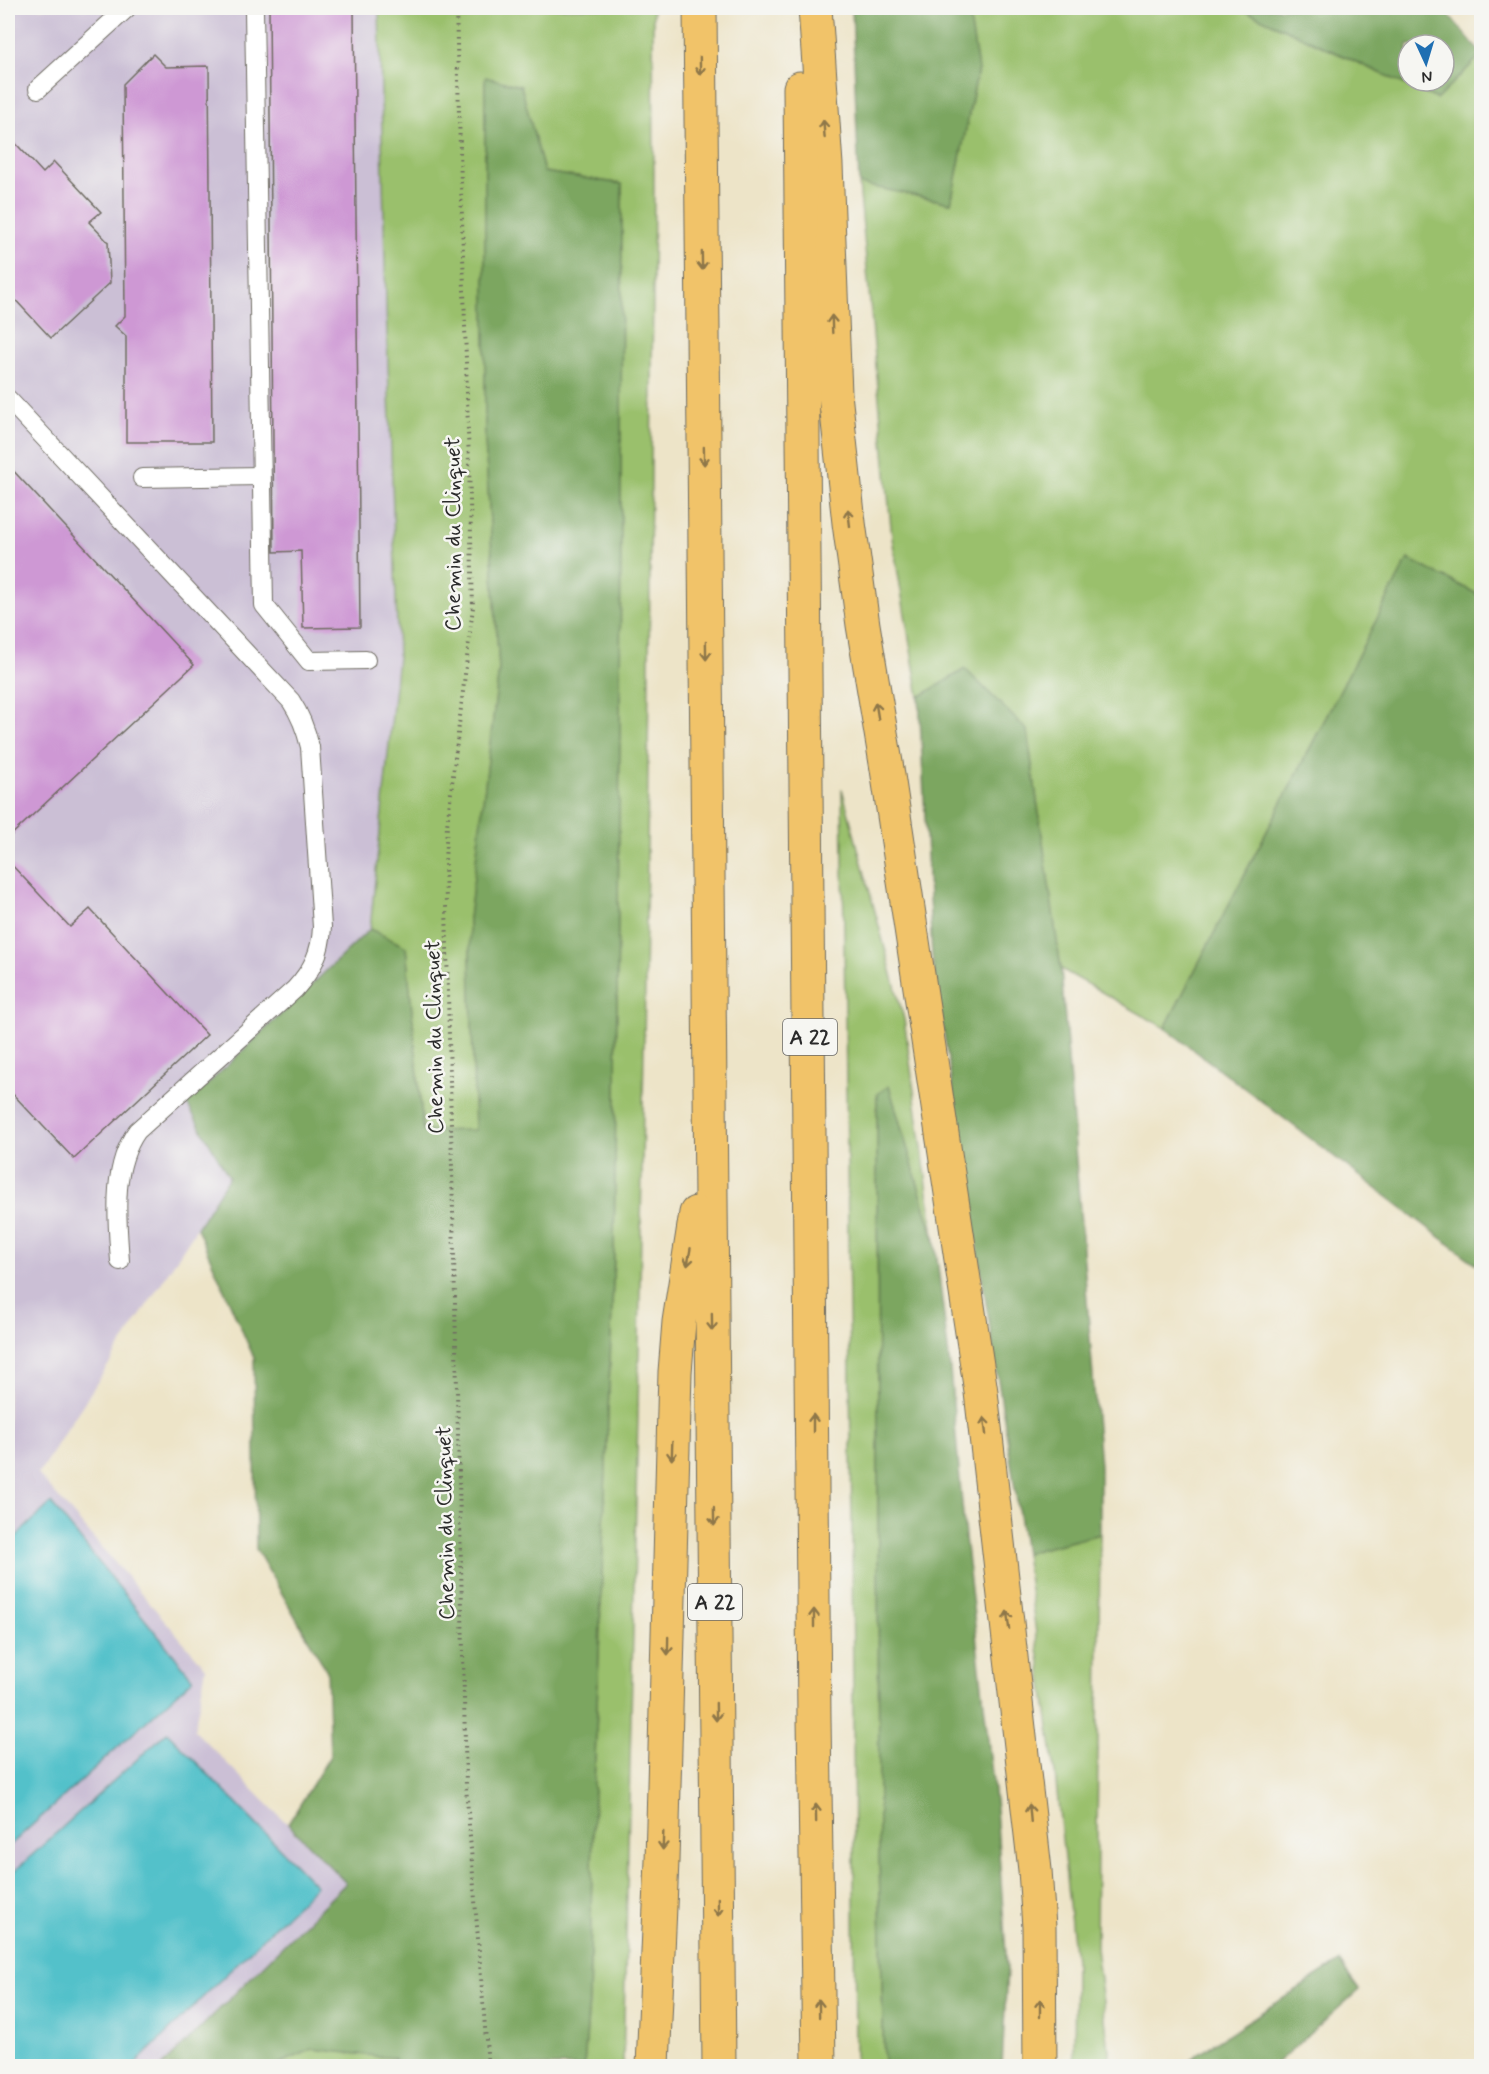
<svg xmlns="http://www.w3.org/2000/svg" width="1489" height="2074" viewBox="0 0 1489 2074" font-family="Mynerve,sans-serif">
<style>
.industrial{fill:#cbbfd5}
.green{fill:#9ac06c;stroke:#62764c;stroke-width:1.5}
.forest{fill:#7ba660;stroke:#536846;stroke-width:1.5;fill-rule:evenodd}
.water{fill:#53c1ca;stroke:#3f767a;stroke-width:1.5}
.building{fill:#ce98d4}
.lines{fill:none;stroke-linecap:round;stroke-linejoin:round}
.lane-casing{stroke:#6f6c62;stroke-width:20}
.highway-casing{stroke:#6f6c62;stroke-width:35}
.path{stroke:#6f6c62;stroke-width:4;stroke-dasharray:1.5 4.5;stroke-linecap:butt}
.lane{stroke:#fff;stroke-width:18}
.highway{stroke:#f1c369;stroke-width:33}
.oneway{stroke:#8e774a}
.labels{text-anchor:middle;stroke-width:5;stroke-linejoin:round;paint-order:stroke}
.shield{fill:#f6f6f2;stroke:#686867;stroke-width:1.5}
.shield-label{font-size:21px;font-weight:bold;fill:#2b2b2b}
.street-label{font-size:22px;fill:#2b2b2b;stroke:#f6f6f2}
</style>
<rect width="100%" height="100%" fill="#f6f6f2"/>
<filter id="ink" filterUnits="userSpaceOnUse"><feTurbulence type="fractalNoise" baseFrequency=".0167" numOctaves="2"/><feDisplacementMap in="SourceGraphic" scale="12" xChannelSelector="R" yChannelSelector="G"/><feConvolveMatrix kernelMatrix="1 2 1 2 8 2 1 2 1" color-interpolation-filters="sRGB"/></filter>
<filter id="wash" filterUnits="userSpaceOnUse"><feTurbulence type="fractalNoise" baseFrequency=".008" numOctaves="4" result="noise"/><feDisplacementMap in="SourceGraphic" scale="24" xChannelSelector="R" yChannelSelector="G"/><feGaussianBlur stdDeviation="1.35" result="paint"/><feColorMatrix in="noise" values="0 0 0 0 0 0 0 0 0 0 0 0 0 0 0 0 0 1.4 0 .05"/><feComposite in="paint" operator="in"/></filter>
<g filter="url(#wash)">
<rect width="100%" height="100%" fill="#ede4c8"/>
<path class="industrial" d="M 8,8 L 379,8 L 386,304 L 398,657 L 370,929 L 187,1104 L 229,1178 L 38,1474 L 206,1668 L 194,1730 L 346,1883 L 162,2066 L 8,2066 Z"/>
<g class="green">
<path d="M 379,8 L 653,8 L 654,188 L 647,859 L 638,1413 L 623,2066 L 584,2066 L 589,2000 L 594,1786 L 614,1254 L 620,738 L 622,184 L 544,172 L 521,86 L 485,78 L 485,440 L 499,669 L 469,919 L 475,1131 L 423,1131 L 406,947 L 370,929 L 398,657 L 386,304 Z"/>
<path d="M 968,8 L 1239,8 L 1437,99 L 1481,55 L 1481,596 L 1408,559 L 1165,1028 L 1061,969 L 1027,730 L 965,670 L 919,697 L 892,538 L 859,184 L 951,203 L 978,69 Z"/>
<path d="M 842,789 L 904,1019 L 935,1242 L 889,1087 L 877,1095 L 879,1857 L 884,2066 L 855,2066 L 852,1527 Z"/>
<path d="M 1100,1534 L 1096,1948 L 1111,2066 L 1074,2066 L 1075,1961 L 1054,1764 L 1025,1553 Z"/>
<path d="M 313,2049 L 395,2058 L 394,2066 L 274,2066 Z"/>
</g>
<g class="forest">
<path d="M 852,8 L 968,8 L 978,69 L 951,203 L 859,184 Z"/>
<path d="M 1239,8 L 1443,8 L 1481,53 L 1481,55 L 1437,99 ZM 1408,45 L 1444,45 L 1444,81 L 1408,81 Z"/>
<path d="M 485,77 L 521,86 L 544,172 L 622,184 L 620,738 L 614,1254 L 594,1786 L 589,2000 L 584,2066 L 394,2066 L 394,2058 L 313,2049 L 274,2066 L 162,2066 L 346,1883 L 288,1824 L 330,1756 L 327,1671 L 256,1549 L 254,1358 L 197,1228 L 229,1177 L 187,1104 L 370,929 L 406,947 L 423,1131 L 475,1130 L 469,919 L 499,669 L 485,440 Z"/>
<path d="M 1408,559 L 1481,596 L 1481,1268 L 1165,1028 Z"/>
<path d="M 965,669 L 1027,730 L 1061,969 L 1100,1466 L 1100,1534 L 1025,1553 L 932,956 L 919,697 Z"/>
<path d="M 889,1086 L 935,1242 L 949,1358 L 965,1537 L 996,1809 L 1007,1968 L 1002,2066 L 884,2066 L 879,1857 L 877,1094 Z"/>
<path d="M 1339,1962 L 1359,1990 L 1273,2066 L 1184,2066 L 1199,2053 Z"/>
</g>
<g class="water">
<path d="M 51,1503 L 193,1679 L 8,1847 L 8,1544 Z"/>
<path d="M 167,1732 L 316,1886 L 133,2066 L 8,2066 L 8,1877 Z"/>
</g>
<g id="blocks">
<g class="building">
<path d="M 269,8 L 354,8 L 360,627 L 303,628 L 301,551 L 274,552 Z"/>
<path d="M 153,54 L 166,67 L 209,66 L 212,442 L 126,442 L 126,336 L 115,326 L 125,316 L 123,84 Z"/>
<path d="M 8,135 L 43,173 L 54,162 L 101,212 L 89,222 L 108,242 L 110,283 L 51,338 L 8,292 Z"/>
<path d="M 8,465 L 194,665 L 8,838 Z"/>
<path d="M 8,861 L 70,927 L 90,909 L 207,1035 L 74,1159 L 8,1089 Z"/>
</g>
</g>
</g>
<g filter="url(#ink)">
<use href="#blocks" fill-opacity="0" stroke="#6f6c62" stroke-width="1.5"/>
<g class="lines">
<defs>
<g id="lane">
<path d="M 252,8 L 254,10 L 264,605 L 309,661 L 366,660"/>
<path d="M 38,89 L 127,8"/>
<path d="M 8,399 L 291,701 C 301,716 306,730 310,747 L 322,927 C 321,953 312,970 295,989 L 137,1131 C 111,1168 117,1218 120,1261"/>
<path d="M 142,478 L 261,476"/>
</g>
<g id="highway">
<path d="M 700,8 L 719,2066"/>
<path d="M 815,8 L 826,165 L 835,394 L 849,523 L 863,625 L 887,769 L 981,1392 L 1035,1870 L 1039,1927 L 1040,2066"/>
<path d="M 800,88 L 814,1718 L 819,2066"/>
<path d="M 653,2066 L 662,1861 L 675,1372 L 679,1322 L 696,1213"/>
</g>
</defs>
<use href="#lane" class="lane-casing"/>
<use href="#highway" class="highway-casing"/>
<path class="path" d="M 456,8 L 473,607 L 447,826 L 445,861 L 466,1786 L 488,2066"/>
<use href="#lane" class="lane"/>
<use href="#highway" class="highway"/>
</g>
<defs><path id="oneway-shaft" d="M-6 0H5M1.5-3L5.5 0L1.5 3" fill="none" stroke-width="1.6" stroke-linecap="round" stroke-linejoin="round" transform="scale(1.5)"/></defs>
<g class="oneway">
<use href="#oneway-shaft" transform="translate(700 66) rotate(89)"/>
<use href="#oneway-shaft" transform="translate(824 129) rotate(-94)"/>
<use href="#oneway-shaft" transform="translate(702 261) rotate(89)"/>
<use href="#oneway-shaft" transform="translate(832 324) rotate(-92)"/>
<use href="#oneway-shaft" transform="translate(704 456) rotate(89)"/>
<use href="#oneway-shaft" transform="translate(849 518) rotate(-97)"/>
<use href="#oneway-shaft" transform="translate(706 651) rotate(89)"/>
<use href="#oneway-shaft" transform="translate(877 711) rotate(-99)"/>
<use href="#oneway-shaft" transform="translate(689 1257) rotate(100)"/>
<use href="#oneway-shaft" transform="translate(712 1322) rotate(89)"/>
<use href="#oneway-shaft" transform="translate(813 1423) rotate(-90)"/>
<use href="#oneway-shaft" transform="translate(985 1426) rotate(-97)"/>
<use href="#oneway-shaft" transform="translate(672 1451) rotate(92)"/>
<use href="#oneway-shaft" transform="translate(714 1517) rotate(89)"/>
<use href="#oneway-shaft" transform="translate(814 1618) rotate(-90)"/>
<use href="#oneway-shaft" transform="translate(1008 1620) rotate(-97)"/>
<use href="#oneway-shaft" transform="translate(668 1646) rotate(91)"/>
<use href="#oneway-shaft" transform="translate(716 1712) rotate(89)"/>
<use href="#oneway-shaft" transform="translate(816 1813) rotate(-91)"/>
<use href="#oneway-shaft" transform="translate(1030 1813) rotate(-95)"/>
<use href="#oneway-shaft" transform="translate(663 1841) rotate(92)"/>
<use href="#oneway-shaft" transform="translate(718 1907) rotate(89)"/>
<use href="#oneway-shaft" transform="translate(819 2008) rotate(-91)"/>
<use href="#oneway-shaft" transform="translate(1040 2008) rotate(-90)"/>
</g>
</g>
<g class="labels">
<g class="shield">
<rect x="783" y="1019" width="54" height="36" rx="4.5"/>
<rect x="688" y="1584" width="54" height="36" rx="4.5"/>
</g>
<g class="shield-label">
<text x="810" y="1044">A 22</text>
<text x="715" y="1609">A 22</text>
</g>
<g class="street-label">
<text transform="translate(452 534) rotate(-90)" y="8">Chemin du Clinquet</text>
<text transform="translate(433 1037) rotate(-91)" y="8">Chemin du Clinquet</text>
<text transform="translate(444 1523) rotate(-91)" y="8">Chemin du Clinquet</text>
</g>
</g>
<rect width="1489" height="2074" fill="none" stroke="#f6f6f2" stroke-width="30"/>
<g transform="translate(1426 63) rotate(176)"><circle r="28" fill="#f6f6f2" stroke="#a5a5a2" stroke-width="1.5"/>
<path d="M0-4.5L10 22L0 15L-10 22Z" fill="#1f6fb2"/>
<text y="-9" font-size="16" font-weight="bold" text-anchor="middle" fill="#2b2b2b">N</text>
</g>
</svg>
